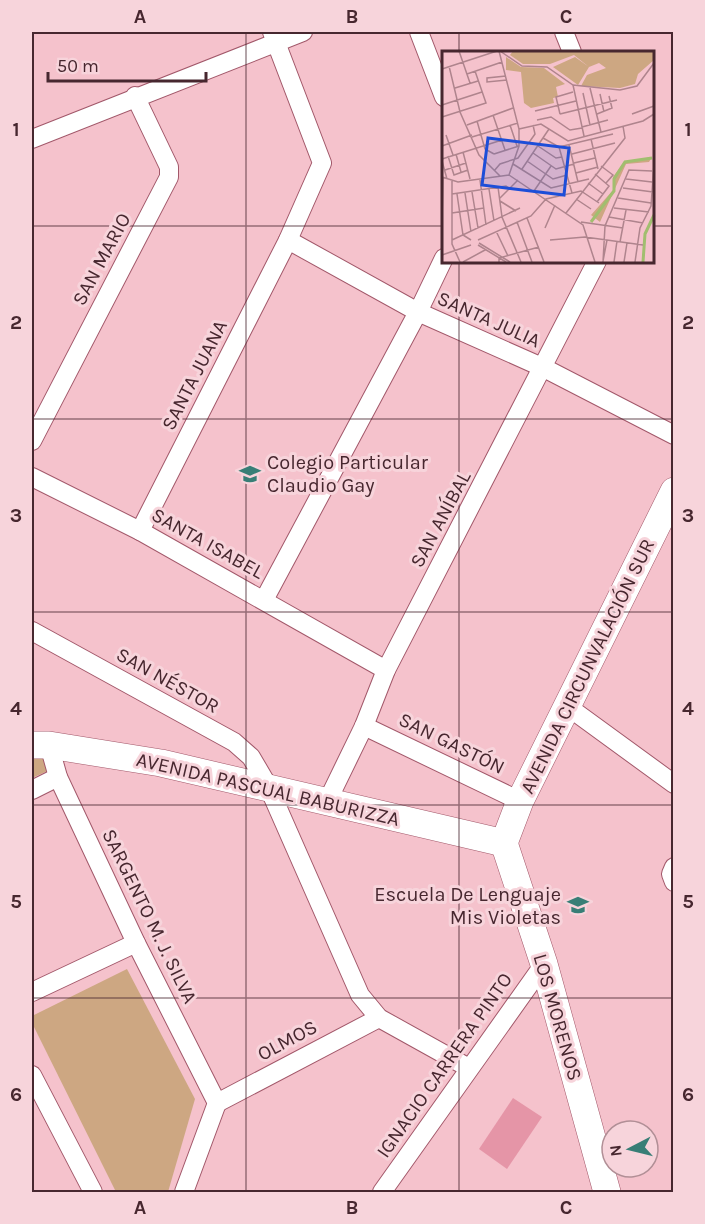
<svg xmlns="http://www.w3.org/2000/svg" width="705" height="1224" viewBox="0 0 705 1224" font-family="Karla,sans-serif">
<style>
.green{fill:#cda782}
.building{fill:#e595a7}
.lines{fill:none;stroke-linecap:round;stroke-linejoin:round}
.street-casing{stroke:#a2586a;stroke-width:20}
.secondary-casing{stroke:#a2586a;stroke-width:28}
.street{stroke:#fff;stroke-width:18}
.secondary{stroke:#fff;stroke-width:27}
.grid{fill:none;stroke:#47272f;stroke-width:1.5;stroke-opacity:0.55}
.labels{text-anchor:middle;stroke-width:6;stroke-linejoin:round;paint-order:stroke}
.street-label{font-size:20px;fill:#47272f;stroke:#f7d4db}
.poi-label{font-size:20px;fill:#47272f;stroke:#f7d4db;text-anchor:start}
.inset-river{fill:none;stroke:#a1be6f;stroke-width:3}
.inset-road{fill:none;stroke:#af848d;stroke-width:1.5}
.view{fill:#1d4ed8;fill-opacity:0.15;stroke:#1d4ed8;stroke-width:3}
.inset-edge{fill:none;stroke:#47272f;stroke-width:3}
.neatline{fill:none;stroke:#47272f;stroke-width:2}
.grid-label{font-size:20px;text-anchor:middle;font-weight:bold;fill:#47272f}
</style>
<rect width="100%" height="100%" fill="#f5c2cc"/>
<g class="green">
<path d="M 42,754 L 52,769 L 32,778 L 32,755 Z"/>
<path d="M 127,969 L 195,1099 L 168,1192 L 116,1192 L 32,1023 L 32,1016 Z"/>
</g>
<path class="building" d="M 513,1098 L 542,1117 L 507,1169 L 479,1149 Z"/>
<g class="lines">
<defs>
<g id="street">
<path d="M 419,32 L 444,97"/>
<path d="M 564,32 L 572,52"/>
<path d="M 32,139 L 303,32"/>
<path d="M 288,240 L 418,312 L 544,368 L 674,435"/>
<path d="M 32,441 L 169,177 L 169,167 L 135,96"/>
<path d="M 32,477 L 140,531 L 386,670"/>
<path d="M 140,531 L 288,240 L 322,163 L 272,32"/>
<path d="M 264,600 L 418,312 L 444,258"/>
<path d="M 32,631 L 234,742 L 251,757 L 268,786 L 360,995 L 379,1018 L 469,1068"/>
<path d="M 567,706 L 674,784"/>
<path d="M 364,726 L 520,801"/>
<path d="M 49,745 L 58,777 L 136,943 L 217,1103"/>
<path d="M 32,790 L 58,777"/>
<path d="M 328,800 L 364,726 L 386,670 L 597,261"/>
<path d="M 674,867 L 671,874 L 674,882"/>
<path d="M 32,992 L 136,943"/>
<path d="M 32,1075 L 93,1192"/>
<path d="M 217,1103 L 379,1018"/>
<path d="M 184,1192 L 217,1103"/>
<path d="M 382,1192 L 544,964"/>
</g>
<g id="secondary">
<path d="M 32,745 L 49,745 L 161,763 L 504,843"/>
<path d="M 504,843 L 520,801 L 674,491"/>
<path d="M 504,843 L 544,964 L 607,1192"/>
</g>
</defs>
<use href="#street" class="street-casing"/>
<use href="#secondary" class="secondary-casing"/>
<use href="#street" class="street"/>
<use href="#secondary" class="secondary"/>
</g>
<path class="grid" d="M 246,32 L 246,1192M 459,32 L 459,52M 32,226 L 444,226M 652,226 L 674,226M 459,261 L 459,1192M 32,419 L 674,419M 32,612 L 674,612M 32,805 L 674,805M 32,998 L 674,998"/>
<defs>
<symbol id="school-bare" viewBox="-9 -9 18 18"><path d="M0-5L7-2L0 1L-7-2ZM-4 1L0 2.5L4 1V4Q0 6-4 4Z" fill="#387e76" stroke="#f7d4db" stroke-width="2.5" paint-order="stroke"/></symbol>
</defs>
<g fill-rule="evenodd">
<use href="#school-bare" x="235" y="459" width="30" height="30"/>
<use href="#school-bare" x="563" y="890" width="30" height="30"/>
</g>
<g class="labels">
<g class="street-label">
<text transform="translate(101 259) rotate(-62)" y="7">SAN MARIO</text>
<text transform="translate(489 319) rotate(24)" y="7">SANTA JULIA</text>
<text transform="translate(194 375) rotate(-63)" y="7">SANTA JUANA</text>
<text transform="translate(440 519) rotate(-62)" y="7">SAN ANÍBAL</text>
<text transform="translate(208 543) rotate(29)" y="7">SANTA ISABEL</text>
<text transform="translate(587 666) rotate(-64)" y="7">AVENIDA CIRCUNVALACIÓN SUR</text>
<text transform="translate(168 680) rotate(29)" y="7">SAN NÉSTOR</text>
<text transform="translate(452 743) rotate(26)" y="7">SAN GASTÓN</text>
<text transform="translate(268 789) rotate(13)" y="7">AVENIDA PASCUAL BABURIZZA</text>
<text transform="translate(150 916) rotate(64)" y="7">SARGENTO M. J. SILVA</text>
<text transform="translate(558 1017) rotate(74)" y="7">LOS MORENOS</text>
<text transform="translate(287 1040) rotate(-28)" y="7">OLMOS</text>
<text transform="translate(444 1065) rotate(-55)" y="7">IGNACIO CARRERA PINTO</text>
</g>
<g class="poi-label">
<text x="267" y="469">Colegio Particular<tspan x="267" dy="23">Claudio Gay</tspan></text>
<text x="561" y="901" text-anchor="end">Escuela De Lenguaje<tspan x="561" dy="23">Mis Violetas</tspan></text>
</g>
</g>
<g transform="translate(442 51)">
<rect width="212" height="212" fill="#f5c2cc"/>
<path d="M 71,0 L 211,0 L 212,9 L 196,23 L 193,33 L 178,37 L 139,35 L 145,24 L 164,17 L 157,12 L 147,16 L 132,4 L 108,13 L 81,13 L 68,4 ZM 64,6 L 79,16 L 102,17 L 123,33 L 114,36 L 116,46 L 111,47 L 112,52 L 89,57 L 82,52 L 79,21 L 64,19 ZM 133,6 L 147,16 L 136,34 L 111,16 ZM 210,106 L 207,111 L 184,113 L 158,171 L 149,164 L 172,138 L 171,126 L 182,111 Z" fill="#cda782"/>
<path class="inset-river" d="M 149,171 L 172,140 L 172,128 L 183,111 L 210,107M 201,211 L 203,183 L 212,164"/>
<path class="inset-road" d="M 17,0 L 28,32M 57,0 L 77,78 L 77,95 L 67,124M 58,0 L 80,15 L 105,16 L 131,34 L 178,39 L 195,35 L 212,12M 7,15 L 18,61 L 37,104 L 58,125M 0,18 L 55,0M 25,23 L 60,11M 64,25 L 45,27 L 45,31 L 65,29M 131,34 L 142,85M 13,37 L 36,30M 148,37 L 159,81M 141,42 L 148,74M 158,43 L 162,61M 0,54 L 40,41M 93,60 L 134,50M 118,63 L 175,49M 118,63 L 114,46 L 131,41M 155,63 L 170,57 L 167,45M 190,63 L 212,55M 51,64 L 63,99M 0,66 L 44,52 L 33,20M 95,69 L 109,66 L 128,79 L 140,77M 35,70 L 43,98 L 52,103M 25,74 L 71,57M 68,74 L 75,95M 140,76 L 166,69M 77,78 L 99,73 L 126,90 L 201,70 L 212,63M 4,84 L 11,104M 30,86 L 76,72M 101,87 L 117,96 L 171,83M 149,88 L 156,118M 127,94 L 136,131M 0,95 L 30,84M 96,95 L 114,107 L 120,106M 117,96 L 130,142M 21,101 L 28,128M 91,102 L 114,118 L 132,113M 14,103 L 19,121M 52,103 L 77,95M 130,103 L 173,92M 6,105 L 12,124 L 26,119M 0,108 L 60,89M 0,110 L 5,128M 85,110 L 111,128 L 125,124M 132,112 L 153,107M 71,113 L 109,137 L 147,128M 159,115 L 171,124 L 164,132M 80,118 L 107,78M 3,119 L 24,112M 52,120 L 58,113 L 76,107 L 93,83 L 91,74M 134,122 L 156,116M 153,123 L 167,135 L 155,151M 67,124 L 141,174 L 153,211M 0,126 L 16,131 L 67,124M 184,128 L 210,131M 38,129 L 44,174M 10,130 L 10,193 L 18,211M 146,132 L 161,143M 56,136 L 60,166 L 79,211M 181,137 L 211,141M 47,138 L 52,170M 92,140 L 109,115M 30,141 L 36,177M 23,142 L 29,181M 10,143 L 64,135 L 68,138M 15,143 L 21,184 L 29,189M 58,147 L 76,129M 176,147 L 209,152M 134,148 L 149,158M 58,150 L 74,160M 172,157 L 207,161M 10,162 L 42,157M 124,162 L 183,87 L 181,75M 167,166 L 201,172M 85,167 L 102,211M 0,171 L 1,126M 75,171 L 90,211M 139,171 L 181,177M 103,177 L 113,154M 54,180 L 66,205M 10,189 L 78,157M 36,189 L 89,165 L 104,148 L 139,140 L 157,152M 108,189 L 143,186 L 201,194M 178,191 L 184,159M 37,192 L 68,211M 36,194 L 64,211M 0,204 L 29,194M 161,210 L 165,189M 21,211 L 43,199M 57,211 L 57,207 L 97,196M 161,211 L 163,175 L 187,119 L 210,120M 172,211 L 175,190M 182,211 L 185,192M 193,211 L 198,177 L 209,155 L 212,113"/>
<path class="view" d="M 46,87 L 127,97 L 122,144 L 40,134 Z"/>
<rect width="212" height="212" class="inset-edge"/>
</g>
<rect width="705" height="1224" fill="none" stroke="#f7d4db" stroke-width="66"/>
<g transform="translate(630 1149) rotate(263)"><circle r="28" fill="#f7d4db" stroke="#b18f96" stroke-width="1.5"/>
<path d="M0-4.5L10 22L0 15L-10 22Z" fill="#387e76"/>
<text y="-9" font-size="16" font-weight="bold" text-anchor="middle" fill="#47272f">N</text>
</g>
<path d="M48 72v9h158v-9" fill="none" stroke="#47272f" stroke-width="3"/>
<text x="57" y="72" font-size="18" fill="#47272f" stroke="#f7d4db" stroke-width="4.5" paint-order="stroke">50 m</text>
<rect x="33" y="33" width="639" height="1158" class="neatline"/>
<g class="grid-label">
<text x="140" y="23">A</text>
<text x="352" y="23">B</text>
<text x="566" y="23">C</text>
<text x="16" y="136">1</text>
<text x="688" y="136">1</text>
<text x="16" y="329">2</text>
<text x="688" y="329">2</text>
<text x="16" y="522">3</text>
<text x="688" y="522">3</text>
<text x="16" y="715">4</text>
<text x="688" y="715">4</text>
<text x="16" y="908">5</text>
<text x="688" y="908">5</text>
<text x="16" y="1101">6</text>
<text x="688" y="1101">6</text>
<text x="140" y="1214">A</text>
<text x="352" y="1214">B</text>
<text x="566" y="1214">C</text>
</g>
</svg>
